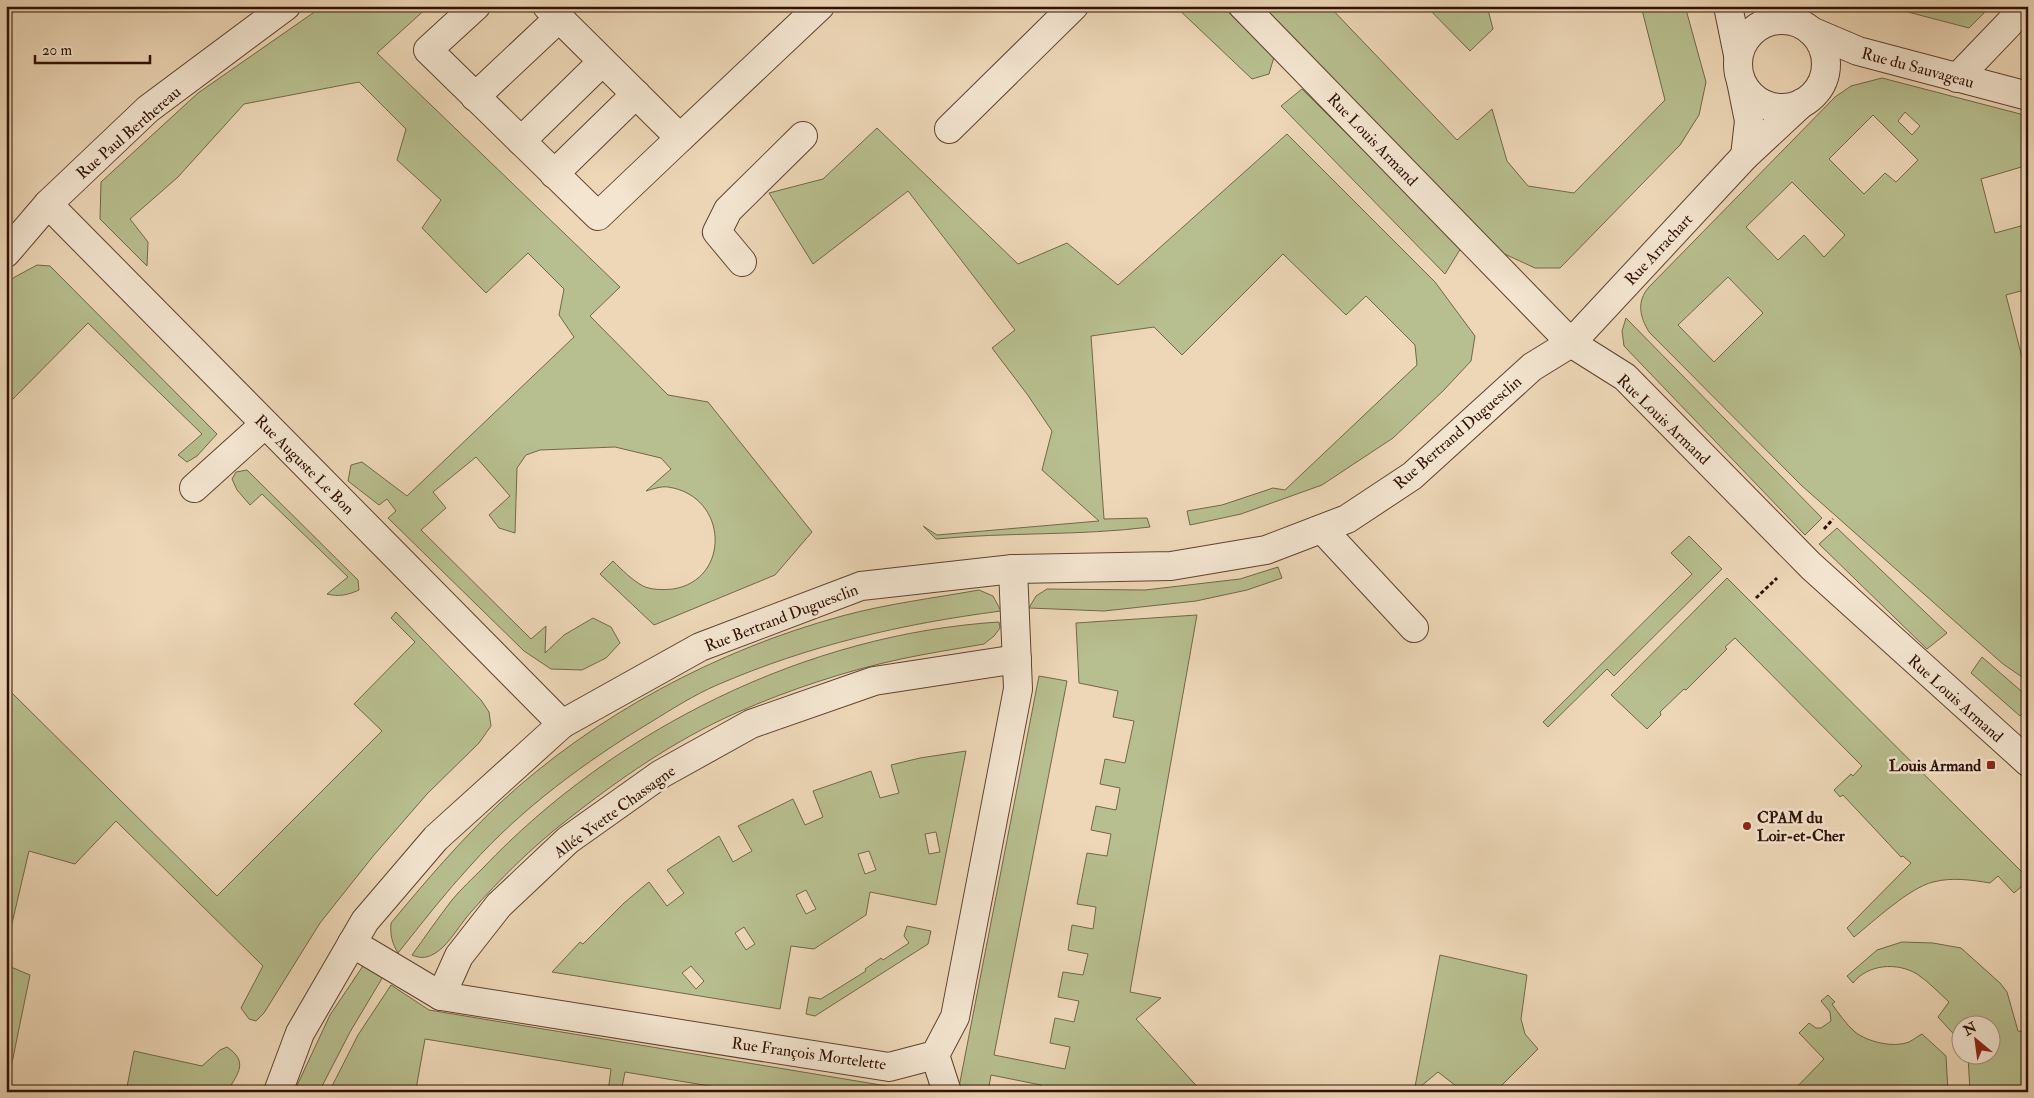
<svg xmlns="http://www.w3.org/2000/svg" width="2034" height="1098" viewBox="0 0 2034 1098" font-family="'IM FELL Double Pica',serif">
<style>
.green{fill:#b7be8f;stroke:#746749;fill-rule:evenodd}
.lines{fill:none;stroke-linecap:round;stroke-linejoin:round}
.minor-casing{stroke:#604230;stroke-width:30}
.path{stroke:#311003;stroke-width:3;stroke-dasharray:4 2.5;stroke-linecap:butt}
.minor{stroke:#f3e5d0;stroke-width:28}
.poi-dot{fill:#8f2418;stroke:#f3e5d0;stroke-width:2}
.labels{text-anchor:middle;stroke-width:5;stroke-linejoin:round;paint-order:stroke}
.street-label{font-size:16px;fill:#311003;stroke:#f3e5d0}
.poi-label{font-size:16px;font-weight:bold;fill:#311003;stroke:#f3e5d0;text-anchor:end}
</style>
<rect width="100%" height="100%" fill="#edd7b7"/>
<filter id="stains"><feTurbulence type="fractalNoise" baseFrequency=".004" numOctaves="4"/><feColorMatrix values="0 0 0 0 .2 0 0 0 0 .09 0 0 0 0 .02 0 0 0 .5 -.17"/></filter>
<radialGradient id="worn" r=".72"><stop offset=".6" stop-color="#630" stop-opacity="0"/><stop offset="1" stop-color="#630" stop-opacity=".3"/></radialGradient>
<g class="green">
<path d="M 323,6 L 429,6 L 377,53 L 620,287 L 590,316 L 668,395 L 708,402 L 812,532 L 775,575 L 654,625 L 600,574 L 613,561 C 622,570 632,580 643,586 C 651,590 664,590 673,589 C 731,580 729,496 668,487 C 661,486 653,489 646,491 L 671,469 L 661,458 L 615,447 L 540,450 L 526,455 L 517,468 L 515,533 L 499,528 L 489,515 L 510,496 L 476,457 L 433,492 L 446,508 L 421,530 L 531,639 L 546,626 L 545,653 L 564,635 L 593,618 L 611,627 L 620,643 L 606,658 L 582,670 L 551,669 L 524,651 L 388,518 L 396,511 L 387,499 L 379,505 L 348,481 L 351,465 L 362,462 L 407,496 L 574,337 L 559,315 L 564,289 L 528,253 L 486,293 L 422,228 L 441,200 L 397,160 L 406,129 L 359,82 L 244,104 L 178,177 L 130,219 L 148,242 L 147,266 L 100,219 L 101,182 L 198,93 Z"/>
<path d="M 1175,6 L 1222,6 L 1274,57 L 1269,74 L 1252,79 Z"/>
<path d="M 1259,6 L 1329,6 L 1457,140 L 1492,109 L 1507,161 L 1528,186 L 1574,193 L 1665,100 L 1641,6 L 1685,6 L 1706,82 L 1699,115 L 1680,145 L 1560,268 L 1535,268 L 1498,251 Z"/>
<path d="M 1426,6 L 1487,6 L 1493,29 L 1470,51 Z"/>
<path d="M 1885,6 L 1991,6 L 1969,28 Z"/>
<path d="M 1882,78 L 2028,116 L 2028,165 L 1981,179 L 1995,233 L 2028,224 L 2028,289 L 2006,295 L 2025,369 L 2028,369 L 2028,681 L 2003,664 L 1801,485 L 1649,332 C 1640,317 1636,302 1649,287 L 1835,97 L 1851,86 ZM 1905,112 L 1920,126 L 1912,135 L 1898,121 ZM 1873,115 L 1918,160 L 1896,182 L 1885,173 L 1864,194 L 1829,159 ZM 1792,182 L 1845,235 L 1824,257 L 1804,235 L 1778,260 L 1746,227 ZM 1728,277 L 1763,313 L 1714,362 L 1678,325 Z"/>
<path d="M 1302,89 L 1461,248 L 1445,274 L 1281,106 Z"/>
<path d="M 877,128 L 1018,264 L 1067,243 L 1118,285 L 1287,134 L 1435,282 L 1475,336 L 1471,361 L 1443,391 L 1393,438 L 1322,485 L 1241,514 L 1190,525 L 1187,511 L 1222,505 L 1273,488 L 1285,490 L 1417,365 L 1415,345 L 1366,296 L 1346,315 L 1283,254 L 1182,355 L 1154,327 L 1091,336 L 1104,519 L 1147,518 L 1150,527 C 1079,536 1007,532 936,539 L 923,526 L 937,535 L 1099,521 L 1042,470 L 1052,431 L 1027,394 L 992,348 L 1015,330 L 908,191 L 813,264 L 769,193 L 823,179 Z"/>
<path d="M 37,265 L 50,266 L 217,434 L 197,456 L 187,462 L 178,455 L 202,434 L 88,323 L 6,406 L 6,287 L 13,278 Z"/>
<path d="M 1626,318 L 1822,518 L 1805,535 L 1624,346 L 1622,331 Z"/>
<path d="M 247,470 L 358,580 L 359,590 C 348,595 339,597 327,594 L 348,577 L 262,494 L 250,505 L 237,490 L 232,479 L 236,472 Z"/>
<path d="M 1837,528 L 1947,633 L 1927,649 L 1819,544 Z"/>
<path d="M 1689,536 L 1722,569 L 1614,676 L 1607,669 L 1548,727 L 1543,722 L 1692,574 L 1671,553 Z"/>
<path d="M 1278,567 L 1282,578 L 1247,590 L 1196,601 L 1104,611 L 1029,608 L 1036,596 L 1047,589 L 1145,590 L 1240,579 Z"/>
<path d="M 1727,578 L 2028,878 L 2028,881 L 2014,893 L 1998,876 L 1990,883 C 1972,880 1952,877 1933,882 C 1909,888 1874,921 1854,937 L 1847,928 L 1911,863 L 1903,856 L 1901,857 L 1843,795 L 1840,797 L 1834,790 L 1851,774 L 1853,776 L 1862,766 L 1735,638 L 1725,647 L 1727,649 L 1686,690 L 1684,689 L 1660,712 L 1661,715 L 1647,729 L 1611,695 Z"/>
<path d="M 979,590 L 993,596 L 1001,611 C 901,624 810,645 717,685 C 694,695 672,709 651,722 C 586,761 521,809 471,865 C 445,893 422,923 398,953 C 392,943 390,935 391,923 C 425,882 461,840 500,803 C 595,715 717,650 842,616 C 886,604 934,598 979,590 Z"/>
<path d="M 396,612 L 481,700 L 489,712 L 491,726 L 479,743 L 427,794 L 374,855 L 320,923 L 264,1013 L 256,1021 L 249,1019 L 241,1008 L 263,966 L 116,821 L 75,864 L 29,851 L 6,949 L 6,687 L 217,896 L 382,731 L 354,704 L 415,642 L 391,618 Z"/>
<path d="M 1197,615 L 1130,992 L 1161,998 L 1136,1019 L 1202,1092 L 1040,1092 L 1041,1085 L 991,1075 L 988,1092 L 958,1092 L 1039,676 L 1067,681 L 994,1055 L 1065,1069 L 1070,1047 L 1050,1043 L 1055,1018 L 1074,1022 L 1079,1001 L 1058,997 L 1063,972 L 1083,975 L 1088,954 L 1068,950 L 1072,925 L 1093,929 L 1096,907 L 1077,904 L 1087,853 L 1107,856 L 1111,834 L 1091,830 L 1096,806 L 1116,810 L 1120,788 L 1100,784 L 1105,759 L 1125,763 L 1134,721 L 1113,717 L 1118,691 L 1079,683 L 1076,623 Z"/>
<path d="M 999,622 L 1000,628 L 994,636 L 984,644 C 956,649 929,653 901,659 C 845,671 788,690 736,713 C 675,740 619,779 567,820 C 532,847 500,879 471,912 C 460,924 450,943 437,952 C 428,958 421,959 412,955 C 425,937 438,918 452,900 C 461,889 473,878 483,868 C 615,729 807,634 999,622 Z"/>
<path d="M 1982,657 L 2028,697 L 2028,708 L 2020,716 L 1971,673 Z"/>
<path d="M 966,751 L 936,905 L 870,892 L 866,915 L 814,949 L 791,946 L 780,1009 L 552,972 L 580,942 L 583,944 L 624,903 L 649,882 L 667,906 L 684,893 L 667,870 L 719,836 L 733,862 L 752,851 L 738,826 L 793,799 L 805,825 L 823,817 L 813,791 L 871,771 L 880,798 L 899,793 L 891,765 L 920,758 ZM 936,832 L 940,852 L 929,854 L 925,834 ZM 869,851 L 876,870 L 865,874 L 858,854 ZM 806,890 L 816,909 L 806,914 L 796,895 ZM 744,927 L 755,944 L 746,950 L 735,933 ZM 691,966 L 704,981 L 696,989 L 682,973 Z"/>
<path d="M 907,926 L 931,931 L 928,944 L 815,1016 L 806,1014 L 809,997 L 821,999 L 866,971 L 865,969 L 881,958 L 883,960 L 909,943 L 904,936 Z"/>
<path d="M 1902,942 L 1933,943 L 1961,948 L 2000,983 L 2007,992 L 2018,1031 L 2028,1032 L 2028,1092 L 1970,1092 L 1968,1056 L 1992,1056 L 1992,1026 L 1962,1026 L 1961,1042 L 1938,1017 L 1949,1002 C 1939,993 1929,982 1917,974 C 1897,962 1868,964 1853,983 L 1847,976 L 1877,950 Z"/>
<path d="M 1440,955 L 1527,975 L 1521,1019 L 1525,1034 L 1538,1049 L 1495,1092 L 1464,1092 L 1438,1072 L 1414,1092 Z"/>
<path d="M 369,957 L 387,970 L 350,1032 L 319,1092 L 294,1092 L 330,1015 Z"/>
<path d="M 6,965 L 30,975 L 6,1092 Z"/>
<path d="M 391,985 L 429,1010 L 923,1092 L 746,1092 L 625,1072 L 621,1092 L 608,1092 L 611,1069 L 425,1039 L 416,1089 L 431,1092 L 329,1092 L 358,1035 Z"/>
<path d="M 1828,995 L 1835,1002 L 1832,1004 C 1839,1014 1846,1024 1855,1032 C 1868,1042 1893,1048 1909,1042 C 1913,1040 1918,1036 1922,1034 L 1946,1056 L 1948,1092 L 1792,1092 L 1824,1059 L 1799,1033 L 1809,1023 L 1816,1028 L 1821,1028 L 1831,1021 L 1830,1012 L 1821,1001 Z"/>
<path d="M 227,1047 C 249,1062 238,1073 227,1092 L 126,1092 L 134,1051 L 202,1066 L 220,1050 Z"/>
</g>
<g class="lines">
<defs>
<g id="minor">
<path d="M 476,6 L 428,50 L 598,216 L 680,138"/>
<path d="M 547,6 L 680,138 L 820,6"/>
<path d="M 1243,6 L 1571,343 L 1625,377 L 1811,566 L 2028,762"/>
<path d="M 1728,6 L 1738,55"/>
<circle cx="1782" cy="64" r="44"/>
<path d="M 1811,31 L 1858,51 L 2028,96"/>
<path d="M 1957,78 L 2026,6"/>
<path d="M 1741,81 L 1749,121 L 1745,156"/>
<path d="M 475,97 L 559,18"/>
<path d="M 949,129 L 1074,6"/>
<path d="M 521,141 L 602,62"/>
<path d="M 554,174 L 636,94"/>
<path d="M 48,204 L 562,724"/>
<path d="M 6,253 L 48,204 L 148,109 L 286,6"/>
<path d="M 742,262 L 717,232 L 728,210 L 803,136"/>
<path d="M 194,488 L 265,424"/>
<path d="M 1322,529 L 1414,628"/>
<path d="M 352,943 L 441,996 L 889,1067 L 935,1055 L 955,1017 L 1018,689 L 1013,569"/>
<path d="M 441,996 L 459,956 L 499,905 L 568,840 L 661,774 L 751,724 L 874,681 L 1017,659"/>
<path d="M 935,1055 L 947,1092"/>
<path d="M 278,1092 L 300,1033 L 365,921 L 436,838 L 562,724 L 700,647 L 861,586 L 1013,569 L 1171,566 L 1266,550 L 1347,519 L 1412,476 L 1532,367 L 1571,343 L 1745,156 L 1802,103"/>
</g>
</defs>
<use href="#minor" class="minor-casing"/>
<g class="path">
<path d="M 1824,529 L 1833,519"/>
<path d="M 1756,598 L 1777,578"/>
</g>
<use href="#minor" class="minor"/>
</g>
<g class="poi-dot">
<rect x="1986" y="760" width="10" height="10" rx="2.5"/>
<circle cx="1747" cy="826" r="5"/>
</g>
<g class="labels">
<g class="street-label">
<text transform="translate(1918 67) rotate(15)" y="6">Rue du Sauvageau</text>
<text transform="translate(128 132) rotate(-41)" y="6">Rue Paul Berthereau</text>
<text transform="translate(1373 139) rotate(46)" y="6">Rue Louis Armand</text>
<text transform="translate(1658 249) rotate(-47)" y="6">Rue Arrachart</text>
<text transform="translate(1664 419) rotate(44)" y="6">Rue Louis Armand</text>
<text transform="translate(1457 432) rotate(-41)" y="6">Rue Bertrand Duguesclin</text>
<text transform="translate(305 464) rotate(45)" y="6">Rue Auguste Le Bon</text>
<text transform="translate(781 617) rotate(-21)" y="6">Rue Bertrand Duguesclin</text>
<text transform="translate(1956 698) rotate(42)" y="6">Rue Louis Armand</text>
<text transform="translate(614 811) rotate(-36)" y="6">Allée Yvette Chassagne</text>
<text transform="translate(809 1053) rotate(8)" y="6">Rue François Mortelette</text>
</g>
<g class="poi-label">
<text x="1981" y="771">Louis Armand</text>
<text x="1757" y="823" text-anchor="start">CPAM du<tspan x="1757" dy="18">Loir-et-Cher</tspan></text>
</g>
</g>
<rect width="2034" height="1098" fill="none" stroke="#edd7b7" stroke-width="25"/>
<rect x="8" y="8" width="2019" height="1083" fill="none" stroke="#311003" stroke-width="2.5"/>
<rect x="12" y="12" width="2009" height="1073" fill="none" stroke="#311003"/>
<g transform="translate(1976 1040) rotate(331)"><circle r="24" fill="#f3e5d0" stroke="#a5907e"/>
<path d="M0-4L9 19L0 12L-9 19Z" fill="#8f2418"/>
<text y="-8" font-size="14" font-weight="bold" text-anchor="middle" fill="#311003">N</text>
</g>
<path d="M35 55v8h115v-8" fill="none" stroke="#311003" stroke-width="2.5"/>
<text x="42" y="55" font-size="15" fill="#311003" stroke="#f3e5d0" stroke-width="4" paint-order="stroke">20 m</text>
<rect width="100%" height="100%" filter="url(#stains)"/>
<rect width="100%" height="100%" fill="url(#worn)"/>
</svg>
